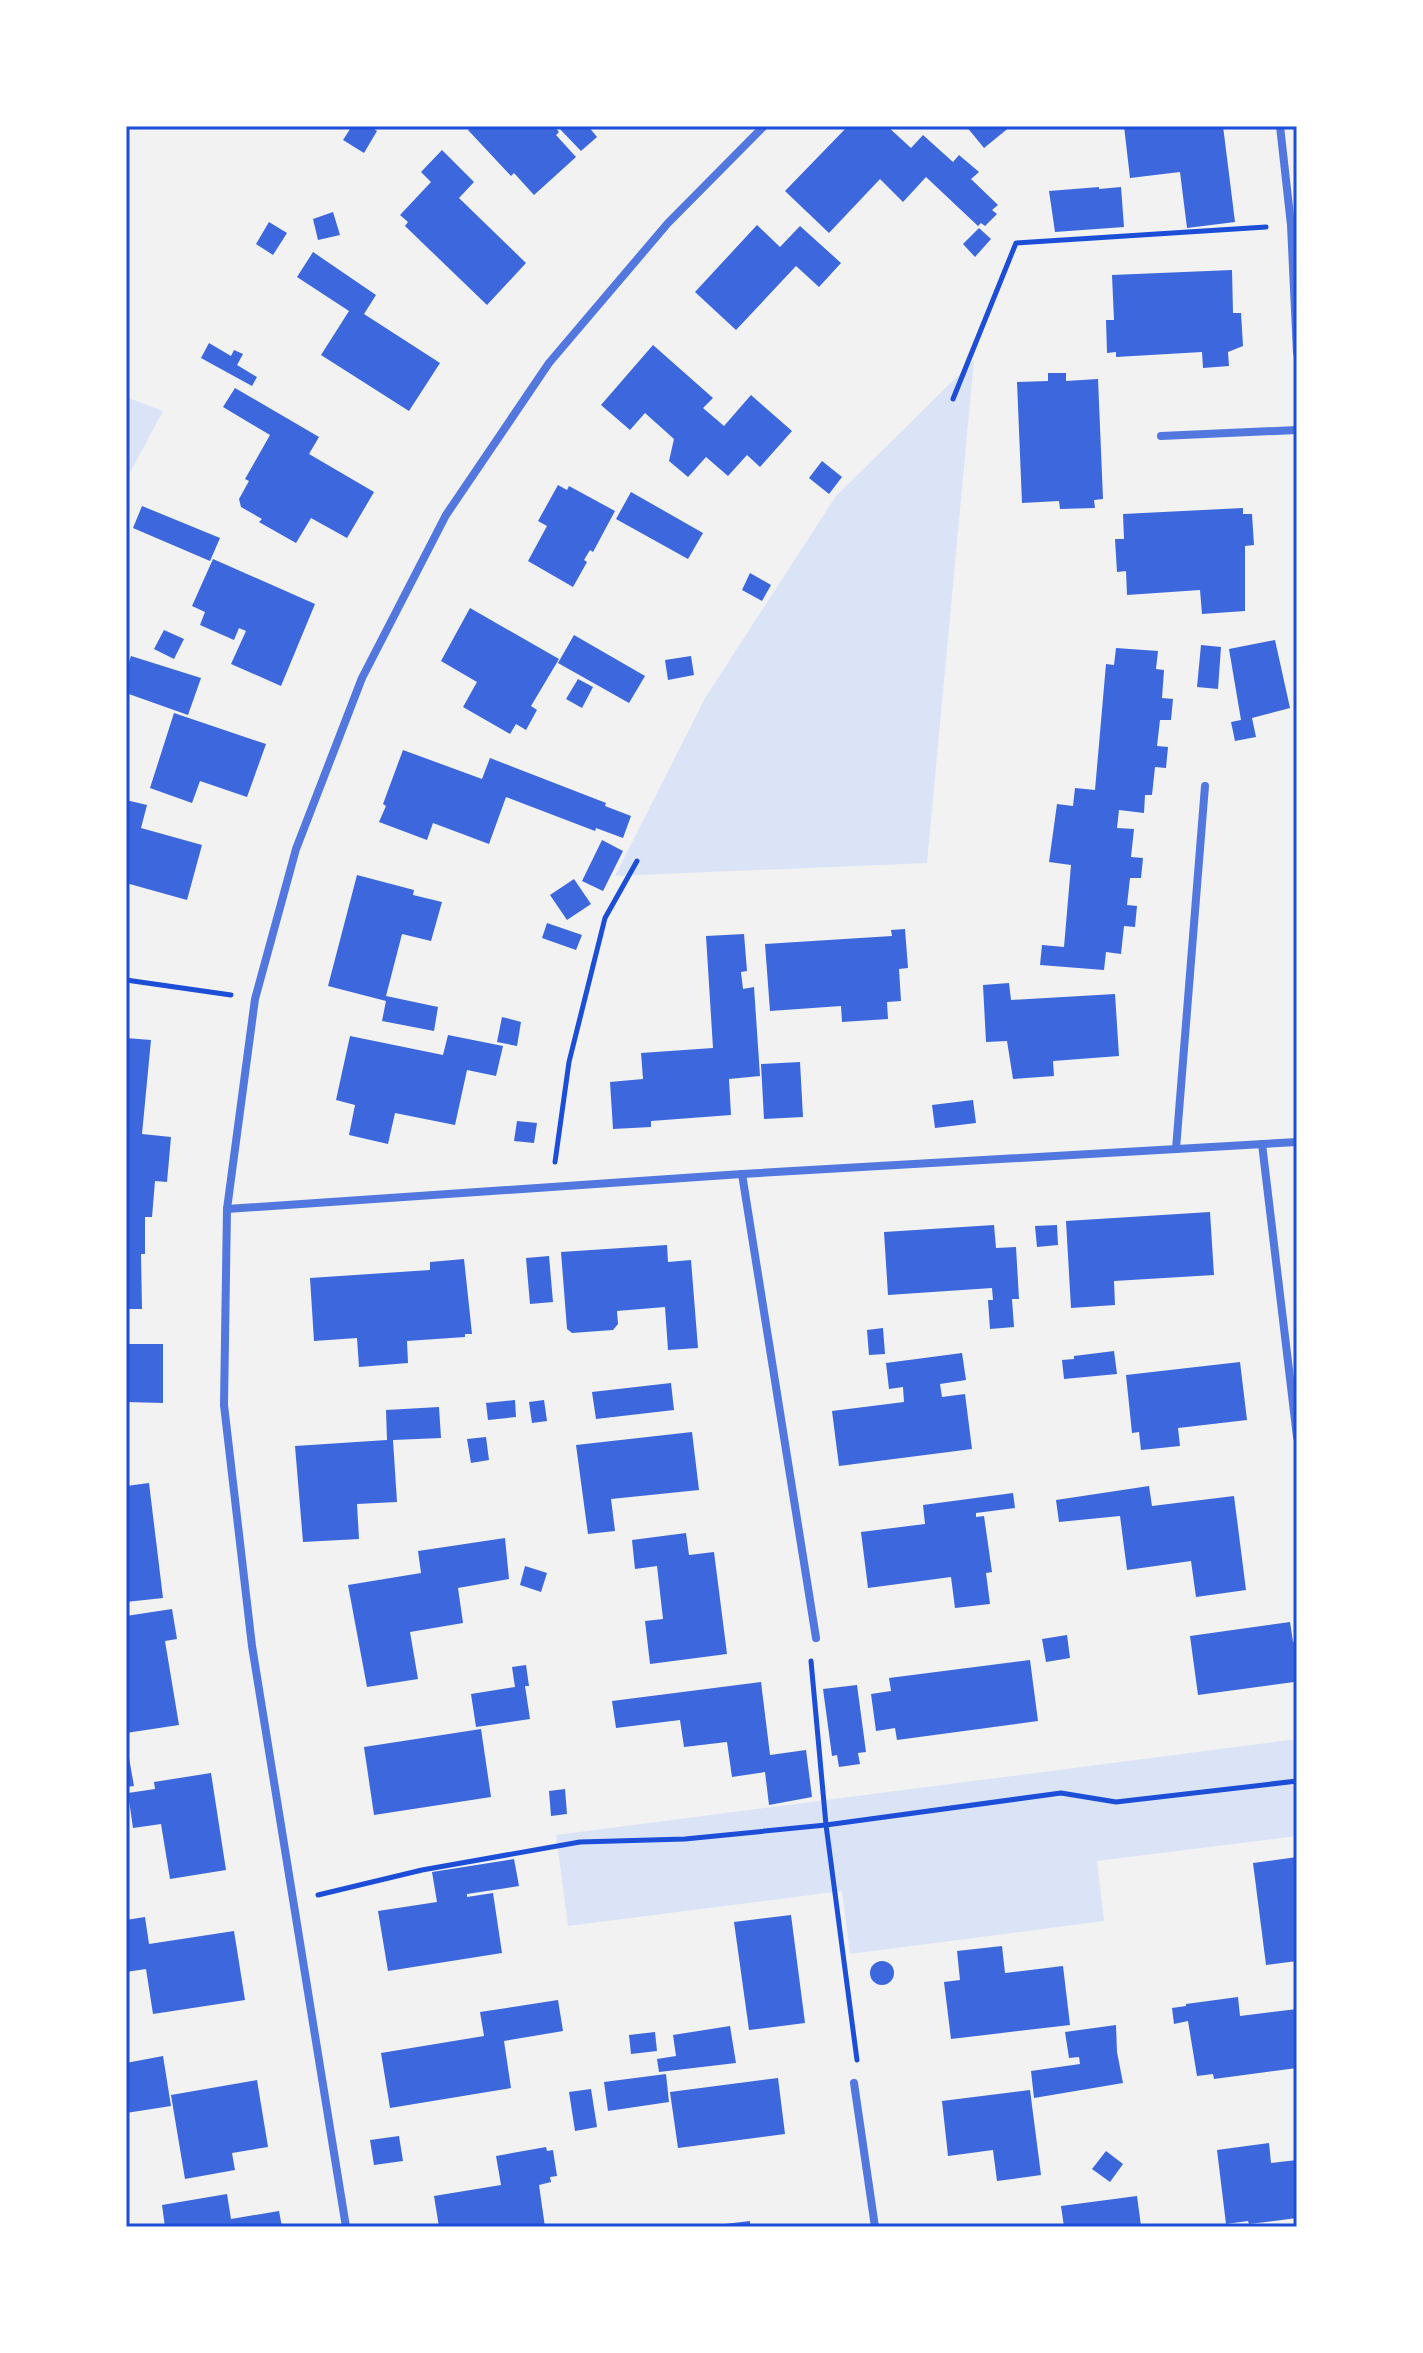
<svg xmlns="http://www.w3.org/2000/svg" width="1423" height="2353" viewBox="0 0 1423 2353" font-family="'Space Grotesk',sans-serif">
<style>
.green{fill:#dbe4f7}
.building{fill:#3d67dc}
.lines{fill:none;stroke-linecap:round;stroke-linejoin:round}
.path{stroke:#1d4ed8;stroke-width:5}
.minor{stroke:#5277de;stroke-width:8}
.neatline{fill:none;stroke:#1d4ed8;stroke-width:3}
</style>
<rect width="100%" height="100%" fill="#f2f2f2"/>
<g class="green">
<path d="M 974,360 L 927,863 L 615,876 L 705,698 L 836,496 Z"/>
<path d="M 126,397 L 163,411 L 126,480 Z"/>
<path d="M 1297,1739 L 1297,1836 L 1097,1861 L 1104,1921 L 850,1954 L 842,1891 L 568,1926 L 556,1835 Z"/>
</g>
<g class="building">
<path d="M 352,126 L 370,126 L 377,131 L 364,153 L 343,140 Z"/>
<path d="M 473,126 L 554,126 L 559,132 L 556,135 L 576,157 L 534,195 L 514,173 L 511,176 L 468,130 Z"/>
<path d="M 557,126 L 588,126 L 597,137 L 581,151 Z"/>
<path d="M 848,126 L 887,126 L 911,148 L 923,135 L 953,162 L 959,155 L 979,172 L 971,179 L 998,205 L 992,210 L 997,214 L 985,226 L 981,223 L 978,226 L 926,177 L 903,202 L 880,179 L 829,233 L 785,191 Z"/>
<path d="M 966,126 L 1011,126 L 984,148 Z"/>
<path d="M 1124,126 L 1223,126 L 1235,222 L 1187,228 L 1180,172 L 1130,178 Z"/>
<path d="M 442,150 L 474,182 L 459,198 L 526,263 L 487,305 L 405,226 L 408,222 L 400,215 L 431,182 L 421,172 Z"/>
<path d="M 1099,187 L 1099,189 L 1121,187 L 1124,227 L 1055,232 L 1049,191 Z"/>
<path d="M 333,212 L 340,235 L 318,240 L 313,219 Z"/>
<path d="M 269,222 L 287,233 L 273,255 L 256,244 Z"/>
<path d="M 757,225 L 780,247 L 800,226 L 841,263 L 819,287 L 796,266 L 736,330 L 695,292 Z"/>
<path d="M 979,228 L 991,239 L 975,257 L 963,244 Z"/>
<path d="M 313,252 L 376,295 L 364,314 L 440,363 L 409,411 L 321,355 L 349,311 L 297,277 Z"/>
<path d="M 1232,270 L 1233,313 L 1241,313 L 1243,346 L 1228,352 L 1229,366 L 1203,368 L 1202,352 L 1116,357 L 1116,352 L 1107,353 L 1106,320 L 1114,320 L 1112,275 Z"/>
<path d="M 209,343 L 231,356 L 234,350 L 243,354 L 237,365 L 257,377 L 252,386 L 201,358 Z"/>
<path d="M 653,345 L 713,398 L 703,408 L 724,426 L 751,395 L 792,431 L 760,467 L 747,455 L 728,476 L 706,457 L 688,477 L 669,461 L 674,439 L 645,413 L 630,430 L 601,405 Z"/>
<path d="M 1048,373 L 1066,373 L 1066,381 L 1098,379 L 1103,499 L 1094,500 L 1095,508 L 1060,509 L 1059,501 L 1022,503 L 1017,382 L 1048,381 Z"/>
<path d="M 235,388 L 319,437 L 309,454 L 374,492 L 347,538 L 311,518 L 296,543 L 259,522 L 262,519 L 241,507 L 239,499 L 249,481 L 245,479 L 270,435 L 223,407 Z"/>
<path d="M 822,461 L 842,477 L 829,494 L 809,478 Z"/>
<path d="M 558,485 L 567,490 L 569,486 L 615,511 L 593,552 L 590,550 L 584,560 L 587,562 L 573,587 L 528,561 L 547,526 L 538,521 Z"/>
<path d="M 631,492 L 703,533 L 688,559 L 616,519 Z"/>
<path d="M 142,506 L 220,538 L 210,561 L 133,528 Z"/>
<path d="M 1243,508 L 1243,514 L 1252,514 L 1254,545 L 1245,546 L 1245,611 L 1202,614 L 1200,590 L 1127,595 L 1126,571 L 1117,572 L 1115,539 L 1124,539 L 1123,514 Z"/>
<path d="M 213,559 L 315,604 L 281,686 L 231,664 L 246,631 L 239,628 L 234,640 L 200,625 L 205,612 L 192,606 Z"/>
<path d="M 750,573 L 771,585 L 762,601 L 742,590 Z"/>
<path d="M 470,608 L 559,659 L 531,706 L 537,710 L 526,730 L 516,724 L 510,734 L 463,707 L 477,682 L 441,661 Z"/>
<path d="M 164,630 L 184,639 L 174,659 L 154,649 Z"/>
<path d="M 574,635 L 645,676 L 629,703 L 558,663 Z"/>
<path d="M 1275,640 L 1290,708 L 1252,718 L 1256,737 L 1235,741 L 1231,722 L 1241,720 L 1229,649 Z"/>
<path d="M 1201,645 L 1221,647 L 1218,689 L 1197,687 Z"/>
<path d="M 1116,648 L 1158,651 L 1156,669 L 1164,670 L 1162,698 L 1173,699 L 1171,720 L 1160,720 L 1157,746 L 1168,747 L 1166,768 L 1155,767 L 1152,795 L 1145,795 L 1144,813 L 1119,810 L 1117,828 L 1134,829 L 1131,857 L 1143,858 L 1141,878 L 1130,878 L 1127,905 L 1137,906 L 1135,927 L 1124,926 L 1121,954 L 1106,952 L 1104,970 L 1040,965 L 1042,945 L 1064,947 L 1071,865 L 1049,862 L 1057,804 L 1073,806 L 1075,788 L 1095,790 L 1106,664 L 1114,665 Z"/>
<path d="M 131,656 L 201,678 L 188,715 L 126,693 L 126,671 Z"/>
<path d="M 691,656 L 694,675 L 668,680 L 665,660 Z"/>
<path d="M 578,679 L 593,687 L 582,708 L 566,699 Z"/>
<path d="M 174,713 L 266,744 L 247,797 L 200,781 L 192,803 L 150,788 Z"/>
<path d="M 403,750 L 482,779 L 490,758 L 606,803 L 605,806 L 631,816 L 623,838 L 596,828 L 595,831 L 506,797 L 489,844 L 433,823 L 427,840 L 379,822 L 386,806 L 383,804 Z"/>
<path d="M 126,800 L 147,805 L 141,828 L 202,845 L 187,900 L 126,883 Z"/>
<path d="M 602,840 L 623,851 L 603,891 L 582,881 Z"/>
<path d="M 357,875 L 414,890 L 413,895 L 442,902 L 431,941 L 402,934 L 386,996 L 438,1007 L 434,1031 L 382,1021 L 386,1001 L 328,986 Z"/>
<path d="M 574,879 L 591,904 L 567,920 L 550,895 Z"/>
<path d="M 547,923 L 582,935 L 576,950 L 542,938 Z"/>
<path d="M 905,929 L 908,968 L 899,969 L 901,1001 L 887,1002 L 888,1019 L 842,1022 L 841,1006 L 770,1011 L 765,944 L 892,936 L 891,930 Z"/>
<path d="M 744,934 L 747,971 L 741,972 L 743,989 L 754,987 L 760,1076 L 729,1079 L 731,1115 L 651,1121 L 651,1127 L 613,1129 L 610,1082 L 643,1079 L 641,1053 L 713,1048 L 706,936 Z"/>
<path d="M 1009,983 L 1011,1000 L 1115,994 L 1119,1056 L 1053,1061 L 1054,1076 L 1013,1079 L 1007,1041 L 986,1042 L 983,985 Z"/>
<path d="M 502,1017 L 521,1022 L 517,1046 L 497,1042 Z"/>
<path d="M 448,1035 L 503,1046 L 496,1076 L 467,1070 L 455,1125 L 395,1113 L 388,1144 L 349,1135 L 355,1105 L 336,1100 L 350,1036 L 443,1055 Z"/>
<path d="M 126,1038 L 151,1040 L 142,1134 L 171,1137 L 167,1182 L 155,1181 L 152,1217 L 145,1217 L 145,1254 L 141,1254 L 142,1309 L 126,1309 Z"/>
<path d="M 800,1062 L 803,1117 L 764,1119 L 761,1064 Z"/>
<path d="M 973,1100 L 976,1123 L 935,1128 L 932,1105 Z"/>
<path d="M 517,1121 L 537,1123 L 534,1143 L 514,1141 Z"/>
<path d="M 1210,1212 L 1214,1275 L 1114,1281 L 1115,1305 L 1071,1308 L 1066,1221 Z"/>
<path d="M 994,1225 L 996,1248 L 1016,1247 L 1019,1299 L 1012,1299 L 1014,1327 L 990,1329 L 988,1300 L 993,1300 L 992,1288 L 888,1295 L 884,1232 Z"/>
<path d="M 1057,1225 L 1058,1245 L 1037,1247 L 1035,1226 Z"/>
<path d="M 667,1245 L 668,1262 L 691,1260 L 698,1348 L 668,1350 L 665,1307 L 617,1311 L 618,1324 L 613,1330 L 572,1333 L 567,1329 L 561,1252 Z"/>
<path d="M 549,1256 L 553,1302 L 530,1304 L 526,1258 Z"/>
<path d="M 464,1259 L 472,1334 L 465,1334 L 465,1337 L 407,1341 L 408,1363 L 359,1367 L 357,1338 L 314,1341 L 310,1278 L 430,1270 L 430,1262 Z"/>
<path d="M 883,1328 L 885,1354 L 869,1355 L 867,1330 Z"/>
<path d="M 126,1344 L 163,1344 L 163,1403 L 126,1402 Z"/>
<path d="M 1114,1351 L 1117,1374 L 1064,1379 L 1062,1360 L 1074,1359 L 1074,1356 Z"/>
<path d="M 962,1353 L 966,1380 L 940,1384 L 942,1397 L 965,1394 L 972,1449 L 839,1466 L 832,1411 L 904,1402 L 903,1387 L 889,1389 L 886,1363 Z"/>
<path d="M 1240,1362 L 1247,1420 L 1178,1428 L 1180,1446 L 1141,1450 L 1139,1432 L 1132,1433 L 1126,1375 Z"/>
<path d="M 671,1383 L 674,1410 L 596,1419 L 592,1392 Z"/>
<path d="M 515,1400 L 516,1417 L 488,1420 L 486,1403 Z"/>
<path d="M 544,1400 L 547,1421 L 532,1423 L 529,1402 Z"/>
<path d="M 439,1407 L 441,1438 L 393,1440 L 397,1502 L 357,1504 L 359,1539 L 303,1542 L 295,1446 L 387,1440 L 386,1410 Z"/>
<path d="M 692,1432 L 699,1490 L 611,1499 L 615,1531 L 588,1534 L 576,1445 Z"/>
<path d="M 486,1437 L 489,1460 L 471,1463 L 467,1439 Z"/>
<path d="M 149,1483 L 163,1598 L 126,1602 L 126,1486 Z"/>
<path d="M 1149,1486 L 1152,1506 L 1234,1496 L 1246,1590 L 1196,1597 L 1191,1561 L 1127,1570 L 1120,1516 L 1059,1522 L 1056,1500 Z"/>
<path d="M 1013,1493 L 1015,1508 L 976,1513 L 976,1517 L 984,1516 L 992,1572 L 986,1573 L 990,1604 L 955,1608 L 951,1577 L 868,1588 L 861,1532 L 925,1524 L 923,1505 Z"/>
<path d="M 686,1533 L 689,1555 L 714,1552 L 727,1654 L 650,1664 L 645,1621 L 663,1619 L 657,1566 L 635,1569 L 632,1540 Z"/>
<path d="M 505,1538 L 509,1579 L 458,1588 L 463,1623 L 410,1632 L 418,1679 L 367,1687 L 348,1585 L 421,1573 L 418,1551 Z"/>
<path d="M 525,1566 L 547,1573 L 541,1592 L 520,1585 Z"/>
<path d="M 172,1609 L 177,1639 L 165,1641 L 179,1725 L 126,1733 L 126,1616 Z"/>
<path d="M 1290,1622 L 1293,1642 L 1297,1642 L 1297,1692 L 1294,1682 L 1198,1695 L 1190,1636 Z"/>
<path d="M 1067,1635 L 1070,1658 L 1046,1662 L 1042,1639 Z"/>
<path d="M 1030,1660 L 1038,1721 L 897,1740 L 895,1728 L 876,1731 L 871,1694 L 891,1691 L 889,1678 Z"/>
<path d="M 526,1665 L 529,1686 L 525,1686 L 530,1719 L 476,1727 L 471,1694 L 515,1687 L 512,1667 Z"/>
<path d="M 761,1682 L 770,1755 L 806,1750 L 812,1797 L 769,1805 L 765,1772 L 732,1777 L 727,1742 L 684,1747 L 680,1720 L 616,1728 L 612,1701 Z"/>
<path d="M 857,1685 L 866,1752 L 858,1753 L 860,1764 L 839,1767 L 837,1755 L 832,1756 L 823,1689 Z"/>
<path d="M 481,1729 L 491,1797 L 374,1815 L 364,1747 Z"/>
<path d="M 129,1758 L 134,1786 L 126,1787 L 126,1759 Z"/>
<path d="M 211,1773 L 226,1870 L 170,1879 L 161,1824 L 133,1828 L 128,1793 L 155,1789 L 154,1782 Z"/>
<path d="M 565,1789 L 567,1814 L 551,1816 L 549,1791 Z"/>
<path d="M 1297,1857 L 1297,1961 L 1266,1965 L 1253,1863 Z"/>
<path d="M 514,1859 L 519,1886 L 467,1894 L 467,1897 L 493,1893 L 502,1953 L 388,1971 L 378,1911 L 437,1902 L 432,1872 Z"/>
<path d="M 791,1915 L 805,2023 L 749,2030 L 734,1922 Z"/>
<path d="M 145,1917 L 149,1944 L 234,1931 L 245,2000 L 153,2014 L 146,1969 L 126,1972 L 126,1920 Z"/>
<path d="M 1002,1946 L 1005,1973 L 1063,1966 L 1070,2025 L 951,2039 L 944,1982 L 960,1980 L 957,1951 Z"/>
<circle cx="882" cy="1973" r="12"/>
<path d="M 1238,1997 L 1240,2016 L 1297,2009 L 1297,2068 L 1214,2079 L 1213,2074 L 1197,2076 L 1188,2021 L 1174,2024 L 1172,2008 L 1186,2006 L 1186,2004 Z"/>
<path d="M 558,2000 L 563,2031 L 504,2041 L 511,2088 L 390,2108 L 381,2053 L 484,2036 L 480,2012 Z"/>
<path d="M 1116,2025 L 1117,2052 L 1123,2083 L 1034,2098 L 1031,2071 L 1080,2064 L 1079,2057 L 1069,2058 L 1065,2032 Z"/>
<path d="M 730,2026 L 736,2063 L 659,2072 L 657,2059 L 676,2056 L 673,2035 Z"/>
<path d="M 655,2032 L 657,2051 L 631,2054 L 629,2035 Z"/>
<path d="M 163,2056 L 171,2106 L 126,2113 L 126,2063 Z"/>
<path d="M 666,2074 L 669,2102 L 608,2111 L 604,2082 Z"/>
<path d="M 778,2078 L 785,2134 L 678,2148 L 670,2092 Z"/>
<path d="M 257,2080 L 268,2147 L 232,2153 L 235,2170 L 185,2179 L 171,2095 Z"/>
<path d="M 591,2089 L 597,2127 L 575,2131 L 569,2092 Z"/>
<path d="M 1030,2090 L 1041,2175 L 997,2181 L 993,2150 L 948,2156 L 942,2101 Z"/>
<path d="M 399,2136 L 403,2161 L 374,2165 L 370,2140 Z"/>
<path d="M 1269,2143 L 1271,2163 L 1297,2160 L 1297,2218 L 1249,2224 L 1248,2221 L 1226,2224 L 1217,2150 Z"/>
<path d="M 546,2147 L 547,2151 L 553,2150 L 557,2176 L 550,2177 L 551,2182 L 539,2185 L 545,2227 L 439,2227 L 434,2196 L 501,2185 L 496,2156 Z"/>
<path d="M 1106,2151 L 1123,2164 L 1110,2182 L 1092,2169 Z"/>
<path d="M 227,2194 L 231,2219 L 279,2211 L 282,2227 L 165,2227 L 162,2205 Z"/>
<path d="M 1137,2196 L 1141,2226 L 1064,2227 L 1061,2206 Z"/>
<path d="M 750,2221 L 750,2227 L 716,2227 L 716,2225 Z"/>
</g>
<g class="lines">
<g class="path">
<path d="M 953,399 L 1016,243 L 1266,227"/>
<path d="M 126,980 L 231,995"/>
<path d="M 555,1162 L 569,1062 L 605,918 L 637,861"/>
<path d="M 811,1661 L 826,1825 L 857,2060"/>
<path d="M 318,1895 L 422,1870 L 580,1842 L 685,1839 L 826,1825 L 1061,1793 L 1116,1802 L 1297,1781"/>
</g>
<g class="minor">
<path d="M 1280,126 L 1291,225 L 1297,353"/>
<path d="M 1161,436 L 1297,430"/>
<path d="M 1262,1144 L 1297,1437"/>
<path d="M 1176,1149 L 1205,786"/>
<path d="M 742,1174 L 816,1638"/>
<path d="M 227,1209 L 742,1174 L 1297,1142"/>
<path d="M 854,2083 L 875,2227"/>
<path d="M 346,2227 L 252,1646 L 224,1405 L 227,1209 L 255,999 L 296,849 L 362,678 L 446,515 L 549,363 L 668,223 L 764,126"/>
</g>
</g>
<rect width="1423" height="2353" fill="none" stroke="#ffffff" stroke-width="256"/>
<rect x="128" y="128" width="1167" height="2097" class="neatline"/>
</svg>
